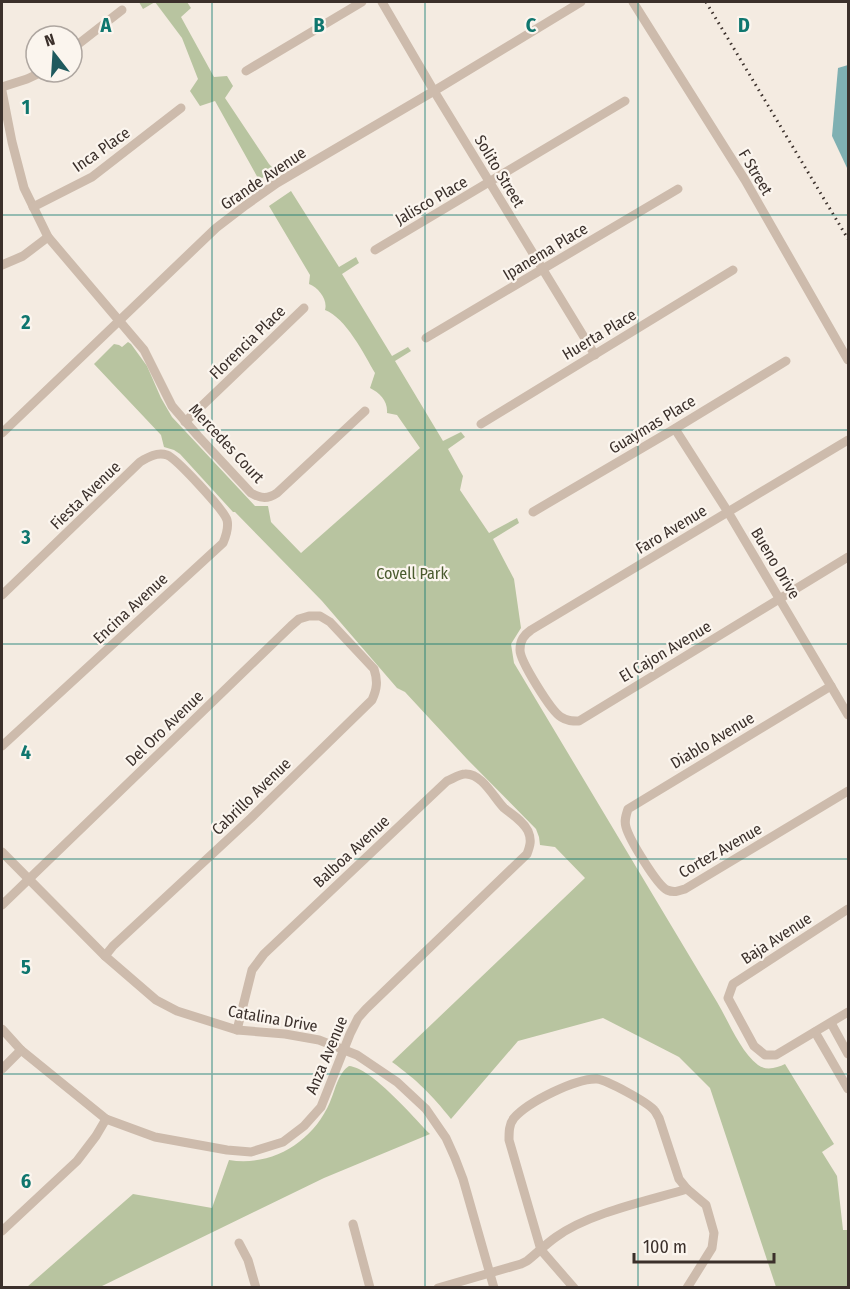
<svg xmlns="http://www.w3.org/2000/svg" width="850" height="1289" viewBox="0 0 850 1289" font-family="'Fira Sans Condensed',sans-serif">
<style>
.green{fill:#b8c4a0}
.water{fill:#7fb0b2}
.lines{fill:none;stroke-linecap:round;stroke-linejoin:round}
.minor{stroke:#cdbbac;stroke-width:9}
.rail{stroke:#3b302b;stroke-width:3;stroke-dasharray:1.5 4.5;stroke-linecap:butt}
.grid{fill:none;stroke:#0f766e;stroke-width:1.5;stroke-opacity:0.55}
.labels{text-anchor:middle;stroke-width:4.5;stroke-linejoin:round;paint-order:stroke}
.street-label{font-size:16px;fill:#3b302b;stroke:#fbf5ee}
.park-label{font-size:16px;fill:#4a5a2e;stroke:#fbf5ee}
.grid-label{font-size:20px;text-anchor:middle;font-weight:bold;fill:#0f766e;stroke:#fbf5ee;stroke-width:4.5;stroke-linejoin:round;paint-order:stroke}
</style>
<rect width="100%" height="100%" fill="#f4ebe1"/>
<g class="green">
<path d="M 139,2 L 187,2 L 191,8 L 181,17 L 214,77 L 227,76 L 233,86 L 225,98 L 269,164 L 275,170 L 259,180 L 215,101 L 200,106 L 190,91 L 198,79 L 182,38 L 155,2 L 143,9 Z"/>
<path d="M 291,191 L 339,267 L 356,257 L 359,263 L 342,274 L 392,356 L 408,347 L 411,351 L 395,361 L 443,441 L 461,432 L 465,437 L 448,449 L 463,476 L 460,490 L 489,533 L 517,518 L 519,523 L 493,539 L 514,579 L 521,628 L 511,644 L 514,663 L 717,1002 C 729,1022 740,1051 758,1065 C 766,1071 777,1068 785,1064 L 834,1144 L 822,1152 L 837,1176 L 843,1230 L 847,1230 L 848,1287 L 776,1287 L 710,1088 L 679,1057 L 603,1018 L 518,1041 L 451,1119 C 432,1095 417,1080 392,1062 L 585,878 L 555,847 L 540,845 L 539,837 L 536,829 L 467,759 L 405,692 L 397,688 L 322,601 L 235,512 L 233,512 L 180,454 L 174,450 L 164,447 L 161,435 L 94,364 L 114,344 L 119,345 L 122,347 L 128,342 L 131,344 L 147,366 L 161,398 L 172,417 L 255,506 L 268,506 L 271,522 L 301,553 L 420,448 L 397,415 L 387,413 C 388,401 380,393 370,388 L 375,373 C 364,354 346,318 325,310 C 328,300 319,288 309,284 L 310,275 L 269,206 Z"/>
<path d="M 349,1066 C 372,1068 413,1117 430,1134 L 324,1178 L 100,1287 L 27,1287 L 133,1194 L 212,1208 L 229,1160 C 272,1167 313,1142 330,1102 C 335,1091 338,1073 349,1066 Z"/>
</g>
<path class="water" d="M 848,65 L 848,170 L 832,136 L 838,68 Z"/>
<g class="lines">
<g class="minor">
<path d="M 382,2 L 434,91 L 595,355"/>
<path d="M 633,2 L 745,180 L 848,360"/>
<path d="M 72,49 L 122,10"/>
<path d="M 246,71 L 362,2"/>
<path d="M 2,87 L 27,79 L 42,72"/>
<path d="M 2,91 L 12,142 L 24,188 L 48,237 L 144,350 L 172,406 L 198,436 L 251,493 C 261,499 268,499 277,493 L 365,411"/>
<path d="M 33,207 L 92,177 L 181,108"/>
<path d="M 375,250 L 625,101"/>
<path d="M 2,265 L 23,256 L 48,237"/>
<path d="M 426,338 L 678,189"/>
<path d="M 185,422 L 304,308"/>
<path d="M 481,424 L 733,270"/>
<path d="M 675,429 L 728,512 L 848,715"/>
<path d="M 2,433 L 216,228 L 246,205 L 277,183 L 434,91 L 581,2"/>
<path d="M 848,440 L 531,630 C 524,635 520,640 520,650 C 520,661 551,711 561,717 C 567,721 572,721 579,721 L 848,557"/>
<path d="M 533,512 L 671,431 L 786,361"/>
<path d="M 2,595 L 140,462 C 148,457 157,452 167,455 C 176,458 224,510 227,520 C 229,528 226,536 223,543 L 2,746"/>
<path d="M 831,686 L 628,809 C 626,815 624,821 626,827 C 629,839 657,885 667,890 C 674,893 679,891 685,889 L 848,791"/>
<path d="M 2,852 L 105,956 L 156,1000 L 177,1011 L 237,1030 L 285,1034 L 319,1040 L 357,1055 L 397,1082 L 426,1109 L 446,1138 L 455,1158 L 463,1179 L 494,1288"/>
<path d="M 2,905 L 291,626 L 299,619 L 309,616 L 320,616 L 330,622 L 374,669 C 378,681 377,689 372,700 L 251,818 L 113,946 L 105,956"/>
<path d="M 848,909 L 733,984 L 728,998 L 754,1046 L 765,1055 L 776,1055 L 848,1012"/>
<path d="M 831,1023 L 848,1054"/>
<path d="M 2,1029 L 21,1050 L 106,1119 L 155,1137 L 227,1150 L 251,1152 L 283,1142 L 304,1126 L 321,1107 L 350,1034 L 358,1018 L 366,1009 L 527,854 C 530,846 532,840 528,831 C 523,821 513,815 504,808 C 494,798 482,773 465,774 C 460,774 452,779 447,781 L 264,954 L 252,970 L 237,1030"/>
<path d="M 815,1032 L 848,1089"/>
<path d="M 2,1069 L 21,1050"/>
<path d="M 353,1224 L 370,1288"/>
<path d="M 2,1231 L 77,1161 L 96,1136 L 106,1119"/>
<path d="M 239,1243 L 248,1260 L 256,1288"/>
<path d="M 438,1288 L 521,1264 L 527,1261 C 537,1253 546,1244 556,1237 C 589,1213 647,1201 687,1189"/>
<path d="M 574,1288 L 541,1250 L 509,1140 C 509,1132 509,1124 514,1118 C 528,1102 576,1078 597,1079 C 607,1080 647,1102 654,1110 C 656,1112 657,1115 659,1118 L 679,1179 L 687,1189 L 706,1205 L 714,1233 L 712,1248 L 687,1288"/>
</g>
<path class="rail" d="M 706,2 L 848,239"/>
</g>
<path class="grid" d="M 212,2 L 212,1288M 425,2 L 425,1288M 638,2 L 638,1288M 2,215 L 848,215M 2,430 L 848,430M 2,644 L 848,644M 2,859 L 848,859M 2,1074 L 848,1074"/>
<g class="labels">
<g class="street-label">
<text transform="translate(101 149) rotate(-35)" y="6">Inca Place</text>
<text transform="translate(500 171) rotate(59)" y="6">Solito Street</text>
<text transform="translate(756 172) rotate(59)" y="6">F Street</text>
<text transform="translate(263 178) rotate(-34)" y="6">Grande Avenue</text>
<text transform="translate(431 200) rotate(-30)" y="6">Jalisco Place</text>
<text transform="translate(545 251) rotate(-31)" y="6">Ipanema Place</text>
<text transform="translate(599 334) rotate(-31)" y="6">Huerta Place</text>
<text transform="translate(247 342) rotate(-44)" y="6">Florencia Place</text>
<text transform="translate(652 424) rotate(-31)" y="6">Guaymas Place</text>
<text transform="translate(227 443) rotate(47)" y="6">Mercedes Court</text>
<text transform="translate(85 495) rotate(-44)" y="6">Fiesta Avenue</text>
<text transform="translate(671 529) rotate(-31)" y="6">Faro Avenue</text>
<text transform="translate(776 563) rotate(59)" y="6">Bueno Drive</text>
<text transform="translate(130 608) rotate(-43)" y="6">Encina Avenue</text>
<text transform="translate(665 651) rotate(-31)" y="6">El Cajon Avenue</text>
<text transform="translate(164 728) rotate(-44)" y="6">Del Oro Avenue</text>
<text transform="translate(712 740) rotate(-31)" y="6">Diablo Avenue</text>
<text transform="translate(251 796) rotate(-44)" y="6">Cabrillo Avenue</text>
<text transform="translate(720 850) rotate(-30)" y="6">Cortez Avenue</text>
<text transform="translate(351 851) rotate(-43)" y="6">Balboa Avenue</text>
<text transform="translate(776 938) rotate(-33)" y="6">Baja Avenue</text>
<text transform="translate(273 1018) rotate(10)" y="6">Catalina Drive</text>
<text transform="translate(326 1055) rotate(-67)" y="6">Anza Avenue</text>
</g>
<g class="park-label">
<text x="412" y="579">Covell Park</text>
</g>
</g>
<g class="grid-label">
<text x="106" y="32">A</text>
<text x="319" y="32">B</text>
<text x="531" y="32">C</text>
<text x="744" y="32">D</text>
<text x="26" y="114">1</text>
<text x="26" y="329">2</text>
<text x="26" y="544">3</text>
<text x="26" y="759">4</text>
<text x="26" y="974">5</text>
<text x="26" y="1188">6</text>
</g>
<rect width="850" height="1289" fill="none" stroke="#3b302b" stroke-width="6"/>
<g transform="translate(54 54) rotate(343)"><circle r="28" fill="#fbf5ee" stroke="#aea6a0" stroke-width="1.5"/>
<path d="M0-4.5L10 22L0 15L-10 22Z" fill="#1f5a5e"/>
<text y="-9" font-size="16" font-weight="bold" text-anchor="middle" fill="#3b302b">N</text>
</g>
<path d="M634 1253v9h140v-9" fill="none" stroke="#3b302b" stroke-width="3"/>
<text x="643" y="1253" font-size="18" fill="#3b302b" stroke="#fbf5ee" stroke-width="4.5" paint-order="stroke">100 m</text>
</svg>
